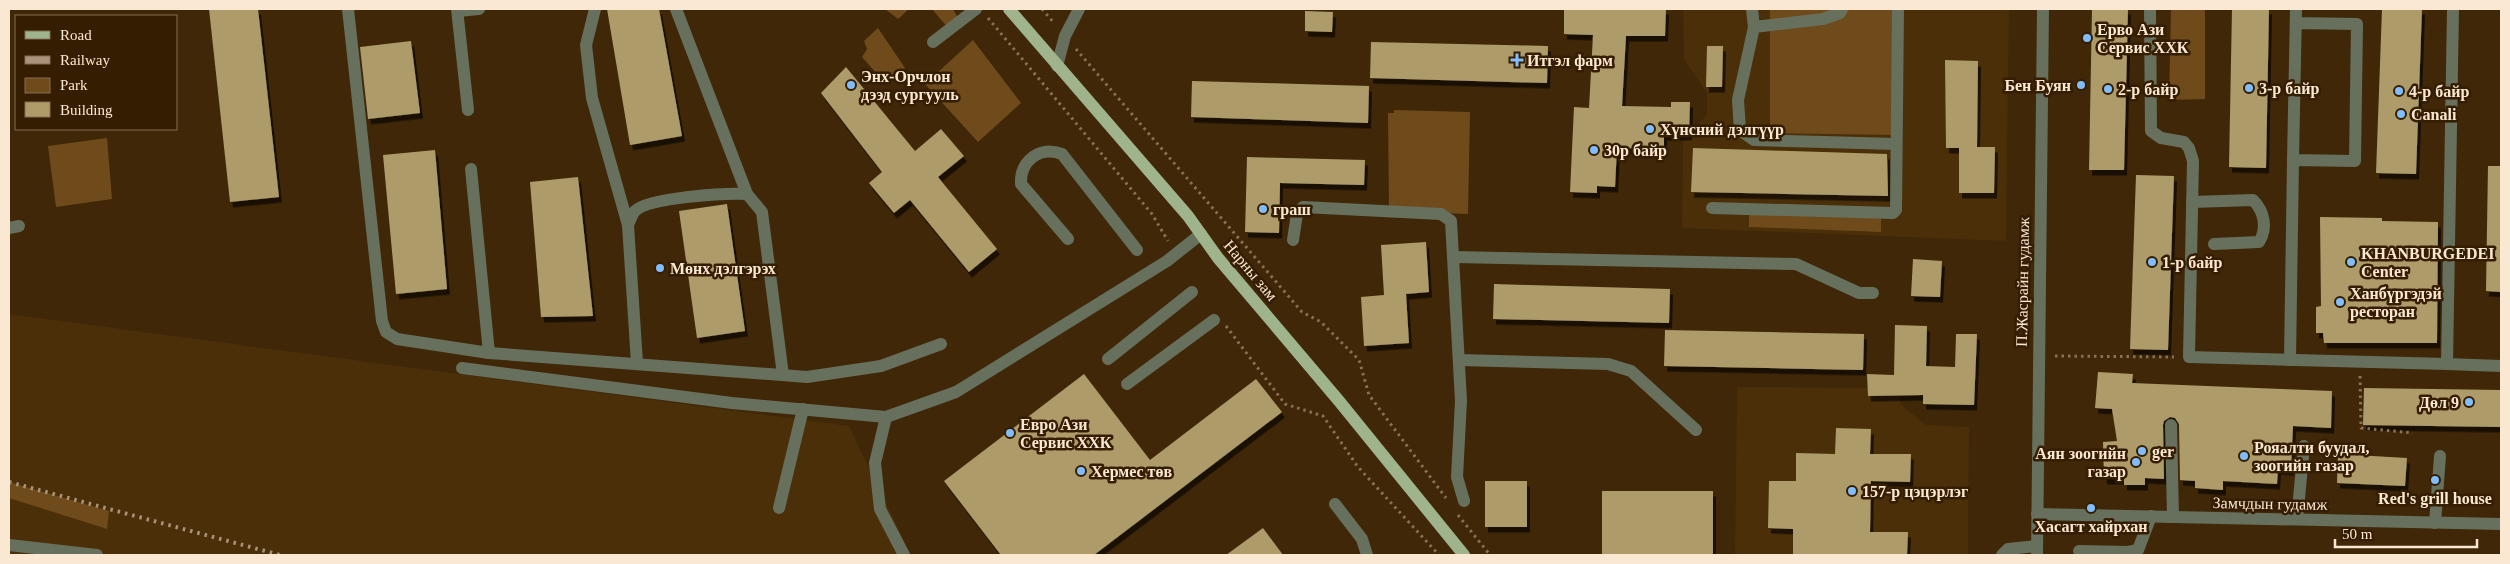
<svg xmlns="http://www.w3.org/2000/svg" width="2510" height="564" viewBox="0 0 2510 564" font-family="Georgia,serif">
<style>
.built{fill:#4a2f09}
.green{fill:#6f4b1b}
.building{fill:#ad9b69;filter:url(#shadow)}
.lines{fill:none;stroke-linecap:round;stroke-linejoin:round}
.path{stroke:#887257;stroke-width:3;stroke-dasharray:2.5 4;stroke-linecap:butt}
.minor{stroke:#66705d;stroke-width:12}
.major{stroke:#9fb38c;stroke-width:12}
.rail{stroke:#a9947b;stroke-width:4;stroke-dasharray:2.5 5;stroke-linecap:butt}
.poi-dot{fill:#81bdfa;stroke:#341d00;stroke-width:2}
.labels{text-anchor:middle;stroke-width:5;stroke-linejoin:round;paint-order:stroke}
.poi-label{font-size:16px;font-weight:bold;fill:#fbe8d3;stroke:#341d00;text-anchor:start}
.street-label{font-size:16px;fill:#fbe8d3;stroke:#341d00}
</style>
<defs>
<filter id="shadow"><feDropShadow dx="3" dy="5.5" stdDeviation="0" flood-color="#0009"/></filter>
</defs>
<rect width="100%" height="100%" fill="#3f2708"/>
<g class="built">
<path d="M 1683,9 L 2009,9 L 2006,241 L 1682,228 L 1683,139 L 1707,115 L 1707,93 L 1684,59 Z"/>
<path d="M 9,314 L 849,426 L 911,555 L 9,555 Z"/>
<path d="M 1737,387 L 1897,388 L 1901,405 L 1926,425 L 1969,427 L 1968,555 L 1735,555 Z"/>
</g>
<g class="green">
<path d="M 885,9 L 909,9 L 898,19 Z"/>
<path d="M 932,9 L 953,9 L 959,20 L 948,28 Z"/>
<path d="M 1770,9 L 1900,9 L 1898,135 L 1770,133 Z"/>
<path d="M 2171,9 L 2205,9 L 2205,99 L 2169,100 Z"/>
<path d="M 878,28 L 905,68 L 885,83 L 862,57 L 867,49 L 864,41 Z"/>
<path d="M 973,40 L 1021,103 L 978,142 L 925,84 Z"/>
<path d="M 1394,110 L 1470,112 L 1468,214 L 1389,211 L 1388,113 L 1394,113 Z"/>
<path d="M 107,138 L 112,199 L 56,207 L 48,146 Z"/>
<path d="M 1749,212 L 1881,215 L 1881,232 L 1749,227 Z"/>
<path d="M 9,482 L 109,511 L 107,529 L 9,498 Z"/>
</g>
<g class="building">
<path d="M 209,9 L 258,9 L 279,197 L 230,202 Z"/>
<path d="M 607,9 L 659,9 L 682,136 L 630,145 Z"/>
<path d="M 1564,9 L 1666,9 L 1665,36 L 1626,36 L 1622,106 L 1671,107 L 1671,102 L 1690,102 L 1689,135 L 1664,135 L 1664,149 L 1617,148 L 1615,187 L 1597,186 L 1597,193 L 1570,192 L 1574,107 L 1589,108 L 1593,35 L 1564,34 Z"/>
<path d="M 2092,9 L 2128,9 L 2124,170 L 2089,170 Z"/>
<path d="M 2232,9 L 2269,9 L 2266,168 L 2229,167 Z"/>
<path d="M 2382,9 L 2422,9 L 2416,174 L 2376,173 Z"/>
<path d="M 1305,11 L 1333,12 L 1332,32 L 1305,31 Z"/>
<path d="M 411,41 L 420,113 L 368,119 L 360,47 Z"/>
<path d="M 1371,42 L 1548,46 L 1547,83 L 1370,78 Z"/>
<path d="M 1707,46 L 1723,46 L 1722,87 L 1706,87 Z"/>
<path d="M 1945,60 L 1978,61 L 1977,147 L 1995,147 L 1994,193 L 1959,193 L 1959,148 L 1946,148 Z"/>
<path d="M 846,67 L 915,151 L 941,129 L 964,156 L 938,177 L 997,249 L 969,272 L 910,200 L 894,213 L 869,183 L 882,172 L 821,93 Z"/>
<path d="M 1192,81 L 1369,86 L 1368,123 L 1191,117 Z"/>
<path d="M 1693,148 L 1887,154 L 1888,196 L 1691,192 Z"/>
<path d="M 435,150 L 447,289 L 396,294 L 383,155 Z"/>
<path d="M 1247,157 L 1365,160 L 1364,185 L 1280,183 L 1279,233 L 1245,232 Z"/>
<path d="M 2488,166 L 2501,166 L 2501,292 L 2486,291 Z"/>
<path d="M 2136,175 L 2174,176 L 2168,350 L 2130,349 Z"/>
<path d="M 578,177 L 593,316 L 541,317 L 530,182 Z"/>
<path d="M 727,204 L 745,331 L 697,338 L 679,211 Z"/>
<path d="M 2320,217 L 2382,218 L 2382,221 L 2438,222 L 2437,343 L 2324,343 L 2323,333 L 2316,333 L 2316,307 L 2321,306 Z"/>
<path d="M 1426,242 L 1429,292 L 1406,294 L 1409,343 L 1364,346 L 1361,297 L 1384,295 L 1381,245 Z"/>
<path d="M 1913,259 L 1942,261 L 1940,297 L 1911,296 Z"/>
<path d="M 1494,284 L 1670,289 L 1669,323 L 1493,319 Z"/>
<path d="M 1895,325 L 1927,326 L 1926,366 L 1955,367 L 1956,334 L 1977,334 L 1974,405 L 1923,404 L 1923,395 L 1868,396 L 1867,374 L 1894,375 Z"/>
<path d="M 1665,330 L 1864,334 L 1863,370 L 1664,366 Z"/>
<path d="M 2098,372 L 2133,374 L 2132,383 L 2332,391 L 2331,428 L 2293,426 L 2291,470 L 2278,469 L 2277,484 L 2223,481 L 2223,490 L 2195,488 L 2195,481 L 2180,480 L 2179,424 L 2175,418 L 2170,417 L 2164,421 L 2163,425 L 2164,479 L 2145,478 L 2145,485 L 2124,485 L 2124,479 L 2104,479 L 2103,442 L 2117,441 L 2112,409 L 2095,408 Z"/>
<path d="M 1084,374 L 1150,460 L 1256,379 L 1282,412 L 1094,555 L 1001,555 L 944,481 Z"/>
<path d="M 2364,388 L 2501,390 L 2501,427 L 2363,425 Z"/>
<path d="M 1836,428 L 1871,429 L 1870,454 L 1911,454 L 1910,482 L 1871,481 L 1870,532 L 1908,532 L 1907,555 L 1793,555 L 1793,529 L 1768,528 L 1769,481 L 1796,481 L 1796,453 L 1835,454 Z"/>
<path d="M 2338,454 L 2407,458 L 2405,486 L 2337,483 Z"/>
<rect x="1485" y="481" width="42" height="46"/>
<rect x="1602" y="491" width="111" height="64"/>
<path d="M 1263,528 L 1283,555 L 1226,555 Z"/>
</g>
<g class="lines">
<g class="path">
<path d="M 1042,9 L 1054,23"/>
<path d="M 988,18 L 1152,214 L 1168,241"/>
<path d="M 1076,49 L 1302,312 L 1321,322 L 1359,360 L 1369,395 L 1446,498"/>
<path d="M 1226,326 L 1285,404 L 1323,416 L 1358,467 L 1439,555"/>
<path d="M 2055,356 L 2174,357"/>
<path d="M 2360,376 L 2361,428 L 2413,433"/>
<path d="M 1458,515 L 1490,555"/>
</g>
<g class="minor">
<path d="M 348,9 L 382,321 L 386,332 L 397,339 L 489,353 L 807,377 L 881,366 L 941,344"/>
<path d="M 457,9 L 468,110"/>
<path d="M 595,9 L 586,45 L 592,98 L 628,225"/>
<path d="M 676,9 L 747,194"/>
<path d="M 1752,9 L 1754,27 L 1738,100 L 1740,130 L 1754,140 L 1896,144"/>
<path d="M 2150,9 L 2151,131 L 2161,138 L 2184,142 L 2189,148 L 2193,161 L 2189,357 L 2447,364"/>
<path d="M 2296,9 L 2293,160 L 2355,161 L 2357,24 L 2296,23"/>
<path d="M 2453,9 L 2447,364 L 2501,366"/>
<path d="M 458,11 L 479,9"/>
<path d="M 1754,27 L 1823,19 L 1840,13 L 1842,9"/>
<path d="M 933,42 L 976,9"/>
<path d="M 1057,66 L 1065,36 L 1079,9"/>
<path d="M 471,169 L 489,353"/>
<path d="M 2192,202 L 2253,200 C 2264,211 2268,228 2259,242 L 2214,244"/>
<path d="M 1712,208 L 1893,213 L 1896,210 L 1898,9"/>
<path d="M 9,228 L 19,226"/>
<path d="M 1068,239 L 1021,184 C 1020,160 1040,146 1062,154 L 1137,250"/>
<path d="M 1293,240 L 1297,214 L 1303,207 L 1441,214 L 1451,221 L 1461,401 L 1457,477 L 1464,501"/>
<path d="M 1454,257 L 1796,264 L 1859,293 L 1873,293"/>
<path d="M 1108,359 L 1192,292"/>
<path d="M 1459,360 L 1608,364 L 1631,371 L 1696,430"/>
<path d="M 2290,360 L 2293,160"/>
<path d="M 637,363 L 628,225 C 630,221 632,214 635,211 C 649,197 727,193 747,194 L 762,212 L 783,375"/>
<path d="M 462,368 L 732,403 L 886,417"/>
<path d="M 1127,384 L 1214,320"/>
<path d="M 2171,425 L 2173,517"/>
<path d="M 1335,504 L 1362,539 L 1367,555"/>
<path d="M 779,508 L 803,409"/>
<path d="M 2037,514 L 2501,524"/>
<path d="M 2297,519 L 2304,446"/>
<path d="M 2435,523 L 2440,456"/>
<path d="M 9,545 L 97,555"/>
<path d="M 2079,551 L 2128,552 L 2138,550 L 2151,516"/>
<path d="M 904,555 L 880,509 L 875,463 L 886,417 L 956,392 L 1167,261 L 1201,234"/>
<path d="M 2002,555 L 2008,549 L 2037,546"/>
<path d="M 2037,555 L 2043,9"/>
</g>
<path class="major" d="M 1009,9 L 1188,216 L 1218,258 L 1339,401 L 1464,555"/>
<path class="rail" d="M 9,482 L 280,555"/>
</g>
<g class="poi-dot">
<circle cx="2087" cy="38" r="5"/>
<path d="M1514.5 52.5h5v5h5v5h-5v5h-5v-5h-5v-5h5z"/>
<circle cx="851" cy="85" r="5"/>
<circle cx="2081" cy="85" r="5"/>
<circle cx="2249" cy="88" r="5"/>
<circle cx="2108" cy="89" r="5"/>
<circle cx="2399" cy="91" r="5"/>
<circle cx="2401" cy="114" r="5"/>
<circle cx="1650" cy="129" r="5"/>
<circle cx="1594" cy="150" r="5"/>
<circle cx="1263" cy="209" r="5"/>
<circle cx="2152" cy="262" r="5"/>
<circle cx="2351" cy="262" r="5"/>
<circle cx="660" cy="268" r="5"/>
<circle cx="2340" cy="302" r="5"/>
<circle cx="2469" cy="402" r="5"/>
<circle cx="1010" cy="433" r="5"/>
<circle cx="2142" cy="451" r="5"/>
<circle cx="2244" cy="456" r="5"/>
<circle cx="2136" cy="462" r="5"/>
<circle cx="1081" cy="471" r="5"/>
<circle cx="2435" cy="480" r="5"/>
<circle cx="1852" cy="491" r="5"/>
<circle cx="2091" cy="508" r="5"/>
</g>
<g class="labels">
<g class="poi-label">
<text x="2097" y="35">Ерво Ази<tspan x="2097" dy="18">Сервис ХХК</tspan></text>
<text x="1527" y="66">Итгэл фарм</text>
<text x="861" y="82">Энх-Орчлон<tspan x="861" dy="18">дээд сургууль</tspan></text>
<text x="2071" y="91" text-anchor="end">Бен Буян</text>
<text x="2259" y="94">3-р байр</text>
<text x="2118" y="95">2-р байр</text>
<text x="2409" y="97">4-р байр</text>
<text x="2411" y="120">Canali</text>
<text x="1660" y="135">Хүнсний дэлгүүр</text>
<text x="1604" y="156">30р байр</text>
<text x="1273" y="215">граш</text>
<text x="2361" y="259">KHANBURGEDEI<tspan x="2361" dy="18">Center</tspan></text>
<text x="2162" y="268">1-р байр</text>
<text x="670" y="274">Мөнх дэлгэрэх</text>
<text x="2350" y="299">Ханбүргэдэй<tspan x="2350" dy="18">ресторан</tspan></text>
<text x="2459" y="408" text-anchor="end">Дөл 9</text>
<text x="1020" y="430">Евро Ази<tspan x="1020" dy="18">Сервис ХХК</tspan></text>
<text x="2254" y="453">Рояалти буудал,<tspan x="2254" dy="18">зоогийн газар</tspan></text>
<text x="2152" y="457">ger</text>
<text x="2126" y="459" text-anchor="end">Аян зоогийн<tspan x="2126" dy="18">газар</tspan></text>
<text x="1091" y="477">Хермес төв</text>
<text x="1862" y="497">157-р цэцэрлэг</text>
<text x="2435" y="504" text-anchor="middle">Red's grill house</text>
<text x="2091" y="532" text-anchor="middle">Хасагт хайрхан</text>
</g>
<g class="street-label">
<text transform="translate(1251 270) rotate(50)" y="6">Нарны зам</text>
<text transform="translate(2022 282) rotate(-89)" y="6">П.Жасрайн гудамж</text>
<text transform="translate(2270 503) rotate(1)" y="6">Замчдын гудамж</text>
</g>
</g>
<rect width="2510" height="564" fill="none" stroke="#fbe8d3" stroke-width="20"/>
<rect x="15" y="15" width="162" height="115" fill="#341d00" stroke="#846e54"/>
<rect x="25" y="31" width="25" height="8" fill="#9fb38c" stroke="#846e54"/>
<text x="60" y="40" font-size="15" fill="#fbe8d3">Road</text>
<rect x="25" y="56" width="25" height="8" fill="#a9947b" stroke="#846e54"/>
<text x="60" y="65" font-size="15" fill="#fbe8d3">Railway</text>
<rect x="25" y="78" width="25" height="15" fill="#6f4b1b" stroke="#846e54"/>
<text x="60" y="90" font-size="15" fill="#fbe8d3">Park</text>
<rect x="25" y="102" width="25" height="15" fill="#ad9b69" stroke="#846e54"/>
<text x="60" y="115" font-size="15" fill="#fbe8d3">Building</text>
<path d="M2335 539v8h142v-8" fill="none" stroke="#fbe8d3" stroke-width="2.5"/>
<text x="2342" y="539" font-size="15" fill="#fbe8d3" stroke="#341d00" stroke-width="4" paint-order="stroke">50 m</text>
</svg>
